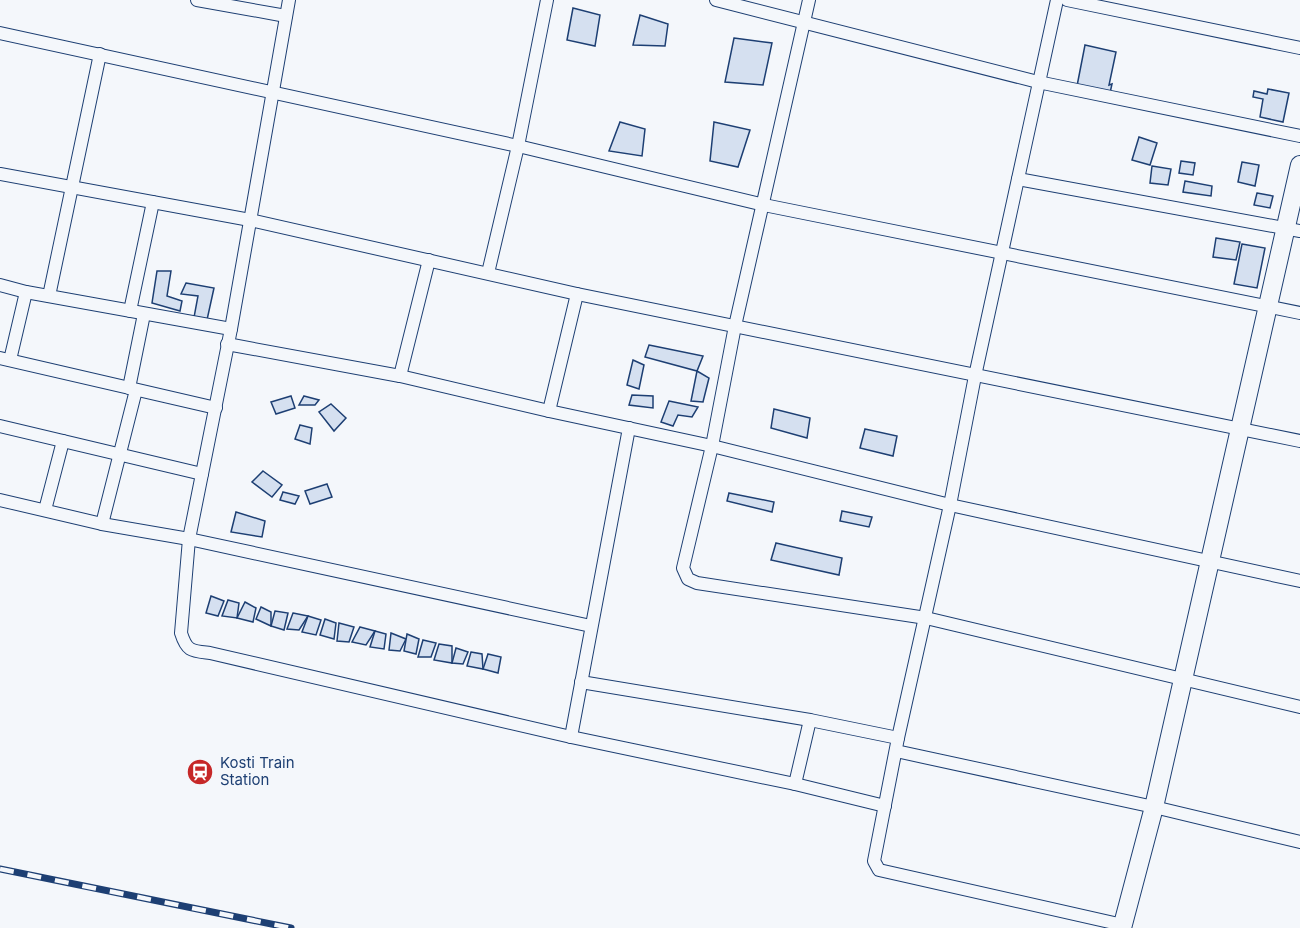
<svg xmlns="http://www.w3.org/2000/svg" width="1300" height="928" viewBox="0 0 1300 928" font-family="Inter,sans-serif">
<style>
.building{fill:#d5e0f0;stroke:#1d3f73;stroke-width:1.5}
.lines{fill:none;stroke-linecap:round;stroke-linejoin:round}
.street-casing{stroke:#1d3f73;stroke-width:14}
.secondary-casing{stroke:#1d3f73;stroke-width:20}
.street{stroke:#f4f7fb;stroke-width:12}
.secondary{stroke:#f4f7fb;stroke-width:18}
.rail-casing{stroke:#1d3f73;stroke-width:7}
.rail{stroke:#f4f7fb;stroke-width:4.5;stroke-dasharray:14;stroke-linecap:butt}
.labels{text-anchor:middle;stroke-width:4.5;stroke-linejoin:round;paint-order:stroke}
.poi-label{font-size:15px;fill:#1d3f73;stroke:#f4f7fb;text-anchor:start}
</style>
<rect width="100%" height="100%" fill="#f4f7fb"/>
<g class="building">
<path d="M 573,8 L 600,15 L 595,46 L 567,40 Z"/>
<path d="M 640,15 L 668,24 L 665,46 L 633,45 Z"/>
<path d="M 734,38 L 772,43 L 763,85 L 725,82 Z"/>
<path d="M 1085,45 L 1116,52 L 1109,85 L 1112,84 L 1110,93 L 1077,86 Z"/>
<path d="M 1268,89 L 1289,93 L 1283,122 L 1260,117 L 1263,99 L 1253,97 L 1254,91 L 1267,94 Z"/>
<path d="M 620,122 L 645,129 L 642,156 L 609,151 Z"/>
<path d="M 714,122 L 750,130 L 738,167 L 710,161 Z"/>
<path d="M 1139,137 L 1157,143 L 1150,165 L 1132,160 Z"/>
<path d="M 1181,161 L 1195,163 L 1193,175 L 1179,173 Z"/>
<path d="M 1242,162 L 1259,165 L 1255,186 L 1238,182 Z"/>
<path d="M 1152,166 L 1171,169 L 1168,185 L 1150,183 Z"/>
<path d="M 1185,181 L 1212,186 L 1211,196 L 1183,192 Z"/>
<path d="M 1257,193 L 1273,196 L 1270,208 L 1254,205 Z"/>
<path d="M 1216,238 L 1240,242 L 1236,260 L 1213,257 Z"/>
<path d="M 1242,244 L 1265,248 L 1257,288 L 1234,284 Z"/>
<path d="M 157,271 L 171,271 L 167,296 L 182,301 L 180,311 L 152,303 Z"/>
<path d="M 186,283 L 214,288 L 205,329 L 192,328 L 198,296 L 181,294 Z"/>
<path d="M 649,345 L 703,356 L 697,371 L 645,357 Z"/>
<path d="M 633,360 L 644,365 L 639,389 L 627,385 Z"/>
<path d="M 697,371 L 709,378 L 703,402 L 691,401 Z"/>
<path d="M 632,395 L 653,396 L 653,408 L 629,405 Z"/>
<path d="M 291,396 L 295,408 L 276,414 L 271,402 Z"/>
<path d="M 304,396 L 319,400 L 315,405 L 299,405 Z"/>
<path d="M 669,401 L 698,407 L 692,417 L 678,415 L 673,426 L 661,422 Z"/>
<path d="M 331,404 L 346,418 L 334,431 L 319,412 Z"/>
<path d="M 774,409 L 810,418 L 807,438 L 771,428 Z"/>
<path d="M 300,425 L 312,428 L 310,444 L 295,439 Z"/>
<path d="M 865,429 L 897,436 L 893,456 L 860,448 Z"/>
<path d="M 263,471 L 282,485 L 272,497 L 252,482 Z"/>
<path d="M 327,484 L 332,497 L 310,504 L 305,491 Z"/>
<path d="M 283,492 L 299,496 L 295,504 L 280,500 Z"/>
<path d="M 729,493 L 774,502 L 772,512 L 727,501 Z"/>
<path d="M 842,511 L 872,517 L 869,527 L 840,521 Z"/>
<path d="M 236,512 L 265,521 L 262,537 L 231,532 Z"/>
<path d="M 776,543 L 842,558 L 839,575 L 771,560 Z"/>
<path d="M 211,596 L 224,601 L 218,616 L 206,613 Z"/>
<path d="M 228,600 L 239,603 L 237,618 L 222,616 Z"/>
<path d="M 245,602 L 256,608 L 253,622 L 237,618 Z"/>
<path d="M 261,607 L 271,612 L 271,626 L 256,619 Z"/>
<path d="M 275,611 L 288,613 L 284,630 L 271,626 Z"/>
<path d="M 293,613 L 308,616 L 299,630 L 287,629 Z"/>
<path d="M 308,616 L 321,620 L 316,635 L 302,632 Z"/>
<path d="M 325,619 L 336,623 L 334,639 L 320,635 Z"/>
<path d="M 339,623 L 354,627 L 349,642 L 337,641 Z"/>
<path d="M 360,627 L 375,631 L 366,645 L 352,642 Z"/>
<path d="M 375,631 L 386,634 L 384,649 L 370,647 Z"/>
<path d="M 391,633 L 406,639 L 400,651 L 389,650 Z"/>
<path d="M 407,634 L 419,639 L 416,654 L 404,651 Z"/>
<path d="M 423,640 L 436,643 L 431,657 L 418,657 Z"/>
<path d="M 439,644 L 452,646 L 452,663 L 434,660 Z"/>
<path d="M 456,648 L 468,652 L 463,664 L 452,663 Z"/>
<path d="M 471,652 L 482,654 L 483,669 L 467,666 Z"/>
<path d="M 488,654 L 501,657 L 498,673 L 483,669 Z"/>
</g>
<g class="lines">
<defs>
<g id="street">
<path d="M 197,0 L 286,16"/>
<path d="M 289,0 L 231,329 L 189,539 L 181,633 C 187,652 192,651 210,653 L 571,737 L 795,784 L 885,806"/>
<path d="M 716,0 L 1038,82 L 1300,136"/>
<path d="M 809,0 L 735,326 L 712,446 L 683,568 L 688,579 L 697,583 L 926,618 L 1300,707"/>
<path d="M 1057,0 L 975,376 L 950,505 L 898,738 L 874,861 L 879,870 L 1123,925"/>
<path d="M 1067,0 L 1300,48"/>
<path d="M 0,33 L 518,146 L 764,205 L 1300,313"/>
<path d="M 0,174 L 250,220 L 577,294 L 1300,441"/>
<path d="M 1018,179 L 1300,231"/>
<path d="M 488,273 L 518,146 L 547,0"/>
<path d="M 0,285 L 26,292 L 231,329"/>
<path d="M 49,296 L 100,54"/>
<path d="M 130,311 L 153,202"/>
<path d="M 227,344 L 400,376 L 549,411 L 712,446 L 950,505 L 1300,581"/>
<path d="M 0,358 L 216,408"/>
<path d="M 10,360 L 26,292"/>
<path d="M 400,376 L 429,260"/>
<path d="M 129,388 L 144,314"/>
<path d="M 549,411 L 577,294"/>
<path d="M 0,426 L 202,474"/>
<path d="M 0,500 L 102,524 L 189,539 L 591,626"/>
<path d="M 45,510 L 63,441"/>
<path d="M 102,524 L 136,390"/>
<path d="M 581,682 L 810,720 L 898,738"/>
<path d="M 571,737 L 629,428"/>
<path d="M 896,751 L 1154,807 L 1300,842"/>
<path d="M 795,784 L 810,720"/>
</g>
<path id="secondary" d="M 1122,928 L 1154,807 L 1300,165"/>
</defs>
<use href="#street" class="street-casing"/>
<use href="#secondary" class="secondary-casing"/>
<use href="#street" class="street"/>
<use href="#secondary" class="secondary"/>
<defs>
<path id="rail" d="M 0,869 L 291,928"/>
</defs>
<use href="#rail" class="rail-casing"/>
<use href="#rail" class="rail"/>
</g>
<defs>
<symbol id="station-disc" viewBox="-11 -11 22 22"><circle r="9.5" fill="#c62828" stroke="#f4f7fb"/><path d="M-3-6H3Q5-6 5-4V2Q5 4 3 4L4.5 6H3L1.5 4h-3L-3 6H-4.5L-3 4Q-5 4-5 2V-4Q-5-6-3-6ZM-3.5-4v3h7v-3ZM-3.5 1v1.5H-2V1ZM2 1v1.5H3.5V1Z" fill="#fff"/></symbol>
</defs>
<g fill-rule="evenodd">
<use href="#station-disc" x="185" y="757" width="30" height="30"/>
</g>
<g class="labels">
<g class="poi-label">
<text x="220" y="768">Kosti Train<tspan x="220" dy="17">Station</tspan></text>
</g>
</g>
</svg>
